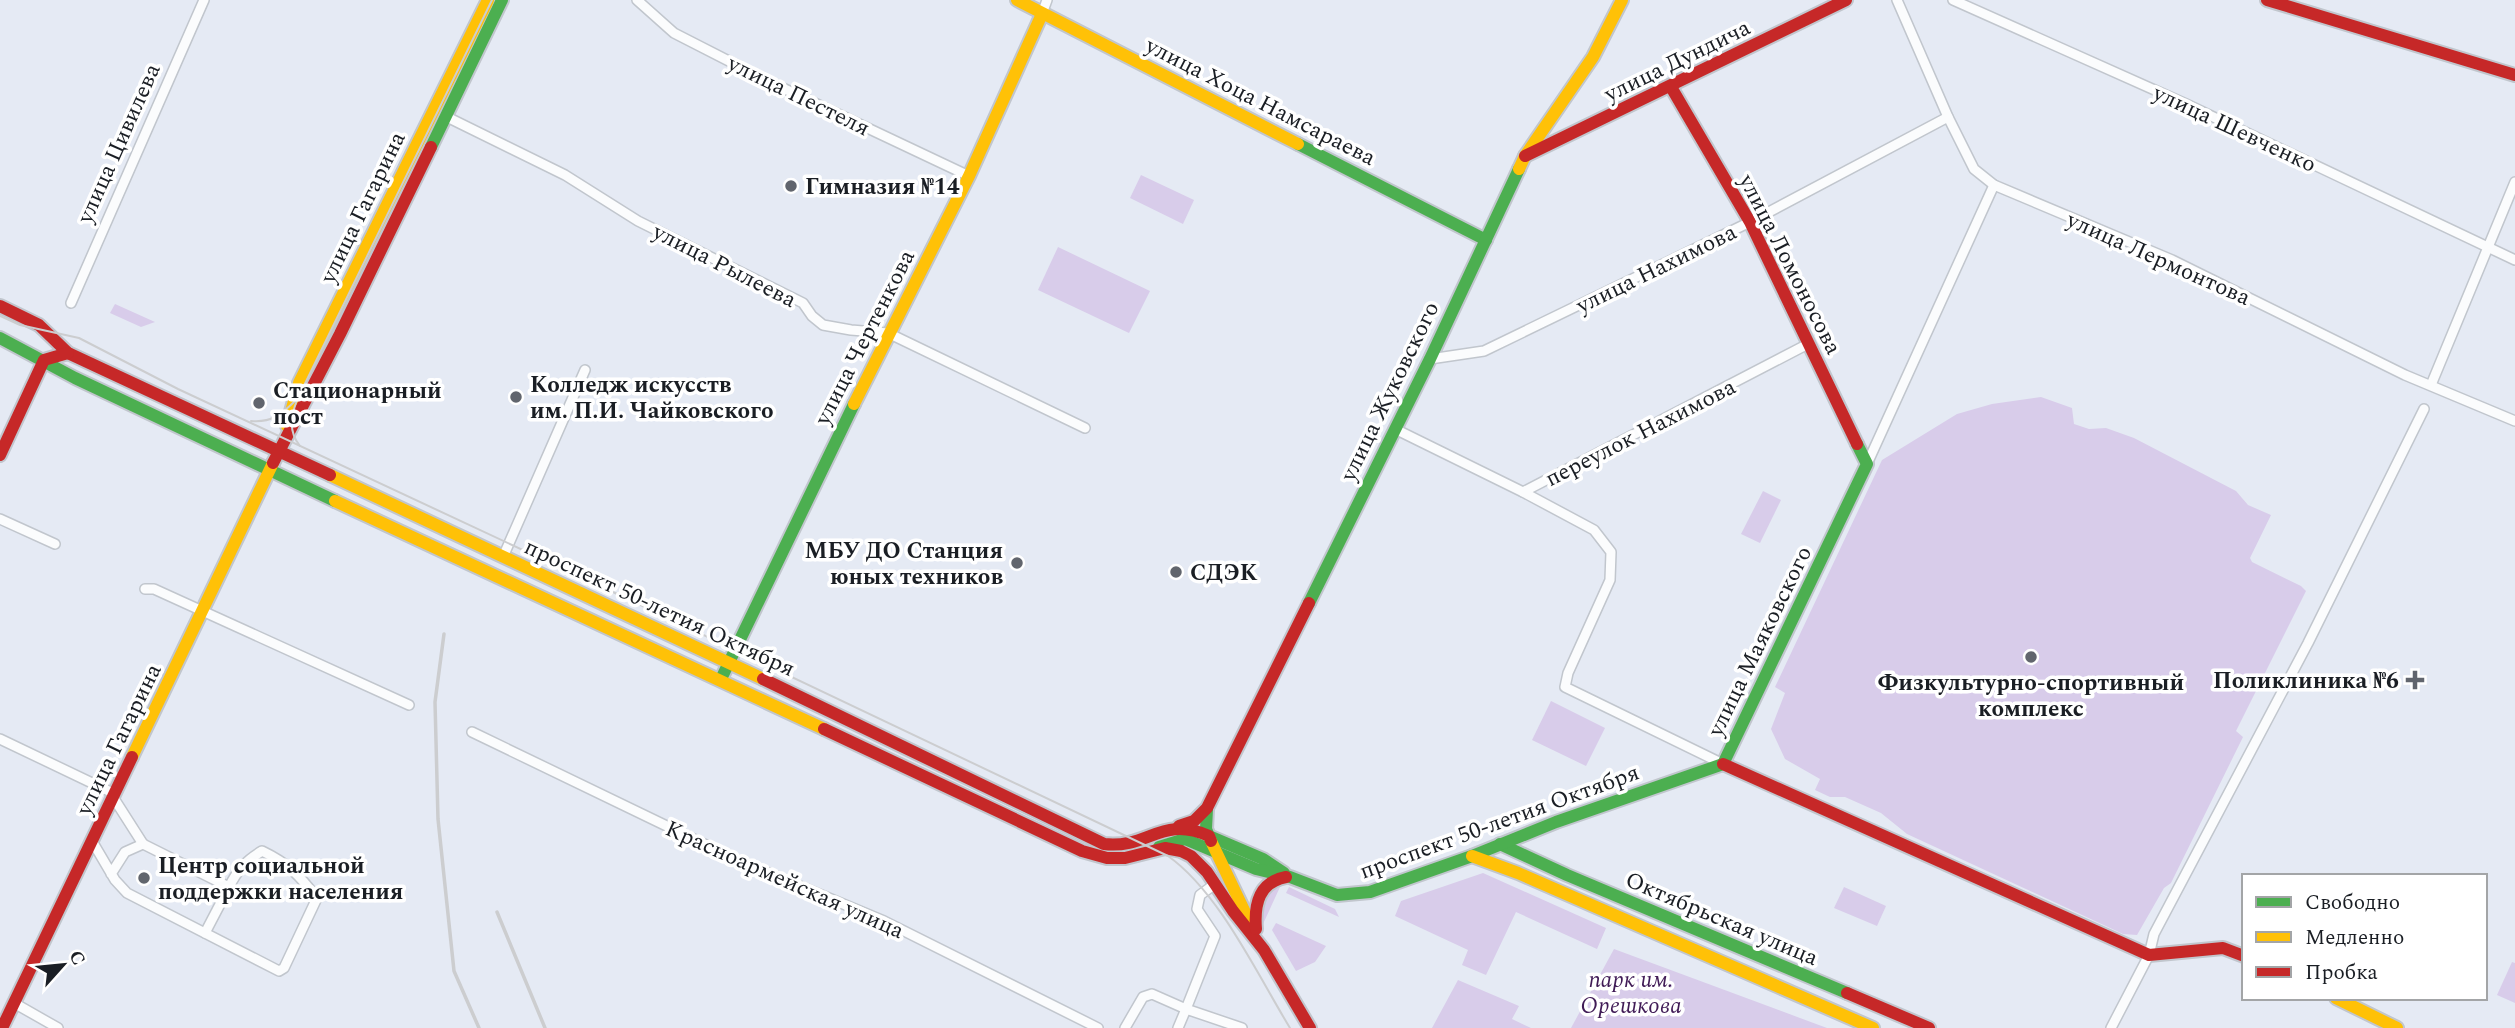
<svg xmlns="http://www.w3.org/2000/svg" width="2515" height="1028" viewBox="0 0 2515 1028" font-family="Spectral,serif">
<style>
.green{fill:#d8ccea}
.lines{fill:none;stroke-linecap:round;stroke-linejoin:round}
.street-casing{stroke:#c1c6cd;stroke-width:12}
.fast-casing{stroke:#c1c6cd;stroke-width:16}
.slow-casing{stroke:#c1c6cd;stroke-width:16}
.jam-casing{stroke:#c1c6cd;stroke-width:16}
.street{stroke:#fbfcfd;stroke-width:9}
.fast{stroke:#4caf50;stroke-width:12}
.slow{stroke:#ffc107;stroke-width:12}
.jam{stroke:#c62828;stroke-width:12}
.tram{stroke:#cccdcf;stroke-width:2}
.rail{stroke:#cccdcf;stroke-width:3.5}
.poi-dot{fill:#61656d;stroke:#fff;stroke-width:2.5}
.labels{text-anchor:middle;stroke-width:7;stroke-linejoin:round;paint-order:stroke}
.street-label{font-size:23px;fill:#1a1e24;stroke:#fff}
.poi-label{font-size:23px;font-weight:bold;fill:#1a1e24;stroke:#fff;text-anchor:start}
.park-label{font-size:23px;font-style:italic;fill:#401b56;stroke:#fff}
</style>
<rect width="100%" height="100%" fill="#e5eaf4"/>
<g class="green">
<path d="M 1141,175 L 1194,200 L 1183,224 L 1130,198 Z"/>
<path d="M 1058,247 L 1150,291 L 1129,333 L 1038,290 Z"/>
<path d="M 115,304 L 155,322 L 141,327 L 110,313 Z"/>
<path d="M 2041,397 L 2072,408 L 2074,424 L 2089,429 L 2106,428 L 2134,438 L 2236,491 L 2248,505 L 2271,515 L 2250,558 L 2252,562 L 2301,586 L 2306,591 L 2236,731 L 2243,737 L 2171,883 L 2164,888 L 2137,935 L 2123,934 L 1907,834 L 1881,813 L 1845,797 L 1830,797 L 1815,790 L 1820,779 L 1785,759 L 1771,729 L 1785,693 L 1775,687 L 1882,460 L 1957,414 L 1992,404 Z"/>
<path d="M 1763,491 L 1781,500 L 1760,543 L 1741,534 Z"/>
<path d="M 1551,701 L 1605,728 L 1586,766 L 1532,740 Z"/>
<path d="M 1483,873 L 1606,928 L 1597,949 L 1516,912 L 1486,975 L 1462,965 L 1468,950 L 1395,916 L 1401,901 Z"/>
<path d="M 1280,887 L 1263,924 C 1258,912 1262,905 1267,893 Z"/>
<path d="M 1289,887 L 1335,909 L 1339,917 L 1286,893 Z"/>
<path d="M 1844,887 L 1886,906 L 1877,926 L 1834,908 Z"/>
<path d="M 1276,923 L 1326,946 L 1315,962 L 1296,971 L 1272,930 Z"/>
<path d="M 1614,949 L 1827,1028 L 1571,1028 Z"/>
<path d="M 2512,962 L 2515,963 L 2515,1003 L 2497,995 Z"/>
<path d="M 1458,980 L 1519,1006 L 1512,1019 L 1531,1028 L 1432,1028 Z"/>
</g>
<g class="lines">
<defs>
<g id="street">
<path d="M 637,0 L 674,33 L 768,81 L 969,176"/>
<path d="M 1897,0 L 1948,117 L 1974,169 L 1994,185 L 2172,260 L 2405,375 L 2515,421"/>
<path d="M 1953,0 L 2186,104 L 2515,260"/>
<path d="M 1042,14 L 1047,0"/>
<path d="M 445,116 L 565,175 L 638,221 L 803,303 L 812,316 L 823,325 L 851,330 L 888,333 L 1085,428"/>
<path d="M 71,303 L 204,0"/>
<path d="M 1430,359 L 1484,351 L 1750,222 L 1948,117"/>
<path d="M 2431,385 L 2515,182"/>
<path d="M 1395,429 L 1523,492 L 1808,344"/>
<path d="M 1867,464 L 1994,185"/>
<path d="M 1523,492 L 1594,530 L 1611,552 L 1610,580 L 1568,673 L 1565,687 L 1723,764"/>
<path d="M 0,519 L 55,544"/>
<path d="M 503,557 L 585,370"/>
<path d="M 145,589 L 154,589 L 409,705"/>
<path d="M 472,732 L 735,859 L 884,921 L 1098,1028"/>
<path d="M 0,739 L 115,794"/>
<path d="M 113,797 L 143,844"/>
<path d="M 92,841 L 115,880 L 127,893 L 279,971 L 284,968 L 317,898 C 299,875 289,864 262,851 C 245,861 237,871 229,887 L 143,844 L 125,852 L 111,874"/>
<path d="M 205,933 L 229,887"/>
<path d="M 14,1003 L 58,1028"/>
<path d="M 1125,1028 L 1143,997 L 1152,994 L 1186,1009 L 1215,936 L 1197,909 L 1200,895 L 1215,884"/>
<path d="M 1178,1028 L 1186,1009 L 1242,1028"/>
<path d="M 2111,1028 L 2149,955 L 2154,934 L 2308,643 L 2424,409"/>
</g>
<g id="fast">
<path d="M 1298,144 L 1486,240"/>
<path d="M 431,147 L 502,0"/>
<path d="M 0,338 L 75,378 L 335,501"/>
<path d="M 1309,603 L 1430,359 L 1519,169"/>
<path d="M 721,679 L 854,404"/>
<path d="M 1723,764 L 1867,464 L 1857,444"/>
<path d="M 1207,809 L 1206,829 L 1209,836 L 1263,859 L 1284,873"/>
<path d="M 1500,844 L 1567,875 L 1847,993"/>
<path d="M 1159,847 L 1185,839 L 1256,869 L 1290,877 L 1337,895 L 1370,892 L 1472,856 L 1556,822 L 1723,764"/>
</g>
<g id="slow">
<path d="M 1017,0 L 1298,144"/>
<path d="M 1519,169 L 1525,156 L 1593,57 L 1622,0"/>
<path d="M 854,404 L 969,176 L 1042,14"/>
<path d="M 287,426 L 299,383 L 488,0"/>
<path d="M 330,475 L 763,679"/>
<path d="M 335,501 L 824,729"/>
<path d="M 132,757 L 273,463"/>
<path d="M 1211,841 L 1253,929"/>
<path d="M 1472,856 L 1518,873 L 1873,1028"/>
<path d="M 2336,998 L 2397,1028"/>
</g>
<g id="jam">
<path d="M 2267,0 L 2515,75"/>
<path d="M 1671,87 L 1750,222 L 1857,444"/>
<path d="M 1525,156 L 1846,0"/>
<path d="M 0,306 L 39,325 L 68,353 L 330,475"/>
<path d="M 0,455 L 44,360 L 68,353"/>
<path d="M 273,463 L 340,334 L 431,147"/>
<path d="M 763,679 L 1104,844 C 1149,849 1161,815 1209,836 L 1211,841"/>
<path d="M 824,729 L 1082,851 L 1107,858 L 1125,858 L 1165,848 L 1181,851 L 1191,856 L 1207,872 L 1233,911 L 1264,950 L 1310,1028"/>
<path d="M 1723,764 L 2149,955 L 2223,948 L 2244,956"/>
<path d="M 1179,826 L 1194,821 L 1207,808 L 1309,603"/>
<path d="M 1256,929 C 1254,904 1259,882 1286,877"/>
<path d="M 1847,993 L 1929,1028"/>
<path d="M 2,1028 L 132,757"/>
</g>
</defs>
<use href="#street" class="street-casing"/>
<use href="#fast" class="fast-casing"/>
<use href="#slow" class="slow-casing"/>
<use href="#jam" class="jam-casing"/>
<use href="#street" class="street"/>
<use href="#fast" class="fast"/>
<use href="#slow" class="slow"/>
<use href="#jam" class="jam"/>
<g class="tram">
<path d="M 0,316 L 20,325 L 79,338 L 178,389 L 630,600 L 1168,856 C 1219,892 1257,974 1290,1028"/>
<path d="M 251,421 C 271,423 282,414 296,400"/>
<path d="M 300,446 C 288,431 291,416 297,400 L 492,0"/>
</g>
<g class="rail">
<path d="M 444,634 L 435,702 L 438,819 L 454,971 L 479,1028"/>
<path d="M 497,912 L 545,1028"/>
</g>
</g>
<g class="poi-dot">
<circle cx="791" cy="186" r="7"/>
<circle cx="516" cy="397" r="7"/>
<circle cx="259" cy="403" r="7"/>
<circle cx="1017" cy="563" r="7"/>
<circle cx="1176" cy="572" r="7"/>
<circle cx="2031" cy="657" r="7"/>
<path d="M2411.5 669.5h7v7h7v7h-7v7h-7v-7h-7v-7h7z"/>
<circle cx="144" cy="878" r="7"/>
</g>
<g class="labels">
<g class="street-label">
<text transform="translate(1677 60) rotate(-26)" y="8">улица Дундича</text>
<text transform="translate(799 95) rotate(26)" y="8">улица Пестеля</text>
<text transform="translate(1261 101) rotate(27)" y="8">улица Хоца Намсараева</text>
<text transform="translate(2235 128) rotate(25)" y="8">улица Шевченко</text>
<text transform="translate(118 143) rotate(-66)" y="8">улица Цивилева</text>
<text transform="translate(362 207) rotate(-64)" y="8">улица Гагарина</text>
<text transform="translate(2159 258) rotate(24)" y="8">улица Лермонтова</text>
<text transform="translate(1791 264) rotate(63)" y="8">улица Ломоносова</text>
<text transform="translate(725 265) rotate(27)" y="8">улица Рылеева</text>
<text transform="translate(1656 268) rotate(-26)" y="8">улица Нахимова</text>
<text transform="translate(864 337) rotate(-63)" y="8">улица Чертенкова</text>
<text transform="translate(1389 391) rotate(-64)" y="8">улица Жуковского</text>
<text transform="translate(1640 432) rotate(-27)" y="8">переулок Нахимова</text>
<text transform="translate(660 607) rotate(25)" y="8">проспект 50-летия Октября</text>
<text transform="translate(1759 641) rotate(-64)" y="8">улица Маяковского</text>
<text transform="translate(118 739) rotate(-64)" y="8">улица Гагарина</text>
<text transform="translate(1499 821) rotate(-20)" y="8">проспект 50-летия Октября</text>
<text transform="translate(785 879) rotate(24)" y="8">Красноармейская улица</text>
<text transform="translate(1722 918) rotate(23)" y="8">Октябрьская улица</text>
</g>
<g class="poi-label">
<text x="805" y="194">Гимназия №14</text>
<text x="530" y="392">Колледж искусств<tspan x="530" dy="26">им. П.И. Чайковского</tspan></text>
<text x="273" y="398">Стационарный<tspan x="273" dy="26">пост</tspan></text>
<text x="1003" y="558" text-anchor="end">МБУ ДО Станция<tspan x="1003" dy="26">юных техников</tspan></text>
<text x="1190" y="580">СДЭК</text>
<text x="2399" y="688" text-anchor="end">Поликлиника №6</text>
<text x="2031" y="690" text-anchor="middle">Физкультурно-спортивный<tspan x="2031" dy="26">комплекс</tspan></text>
<text x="158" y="873">Центр социальной<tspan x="158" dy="26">поддержки населения</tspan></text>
</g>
<g class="park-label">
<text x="1631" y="987">парк им.<tspan x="1631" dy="26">Орешкова</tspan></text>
</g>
</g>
<rect x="2242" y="874" width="245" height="126" fill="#ffffff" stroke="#a3a5a7" stroke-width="2"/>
<rect x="2256" y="897" width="35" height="10" fill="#4caf50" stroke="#a3a5a7" stroke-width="2"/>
<text x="2305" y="909" font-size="21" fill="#1a1e24">Свободно</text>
<rect x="2256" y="932" width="35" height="10" fill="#ffc107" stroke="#a3a5a7" stroke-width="2"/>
<text x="2305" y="944" font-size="21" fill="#1a1e24">Медленно</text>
<rect x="2256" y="967" width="35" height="10" fill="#c62828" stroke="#a3a5a7" stroke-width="2"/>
<text x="2305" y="979" font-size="21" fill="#1a1e24">Пробка</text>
<g transform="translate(63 965) rotate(63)" stroke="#ffffff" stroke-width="5" paint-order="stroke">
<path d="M0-5L12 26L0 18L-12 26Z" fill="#1a1e24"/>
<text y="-10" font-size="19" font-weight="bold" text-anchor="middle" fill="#1a1e24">С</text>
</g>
</svg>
